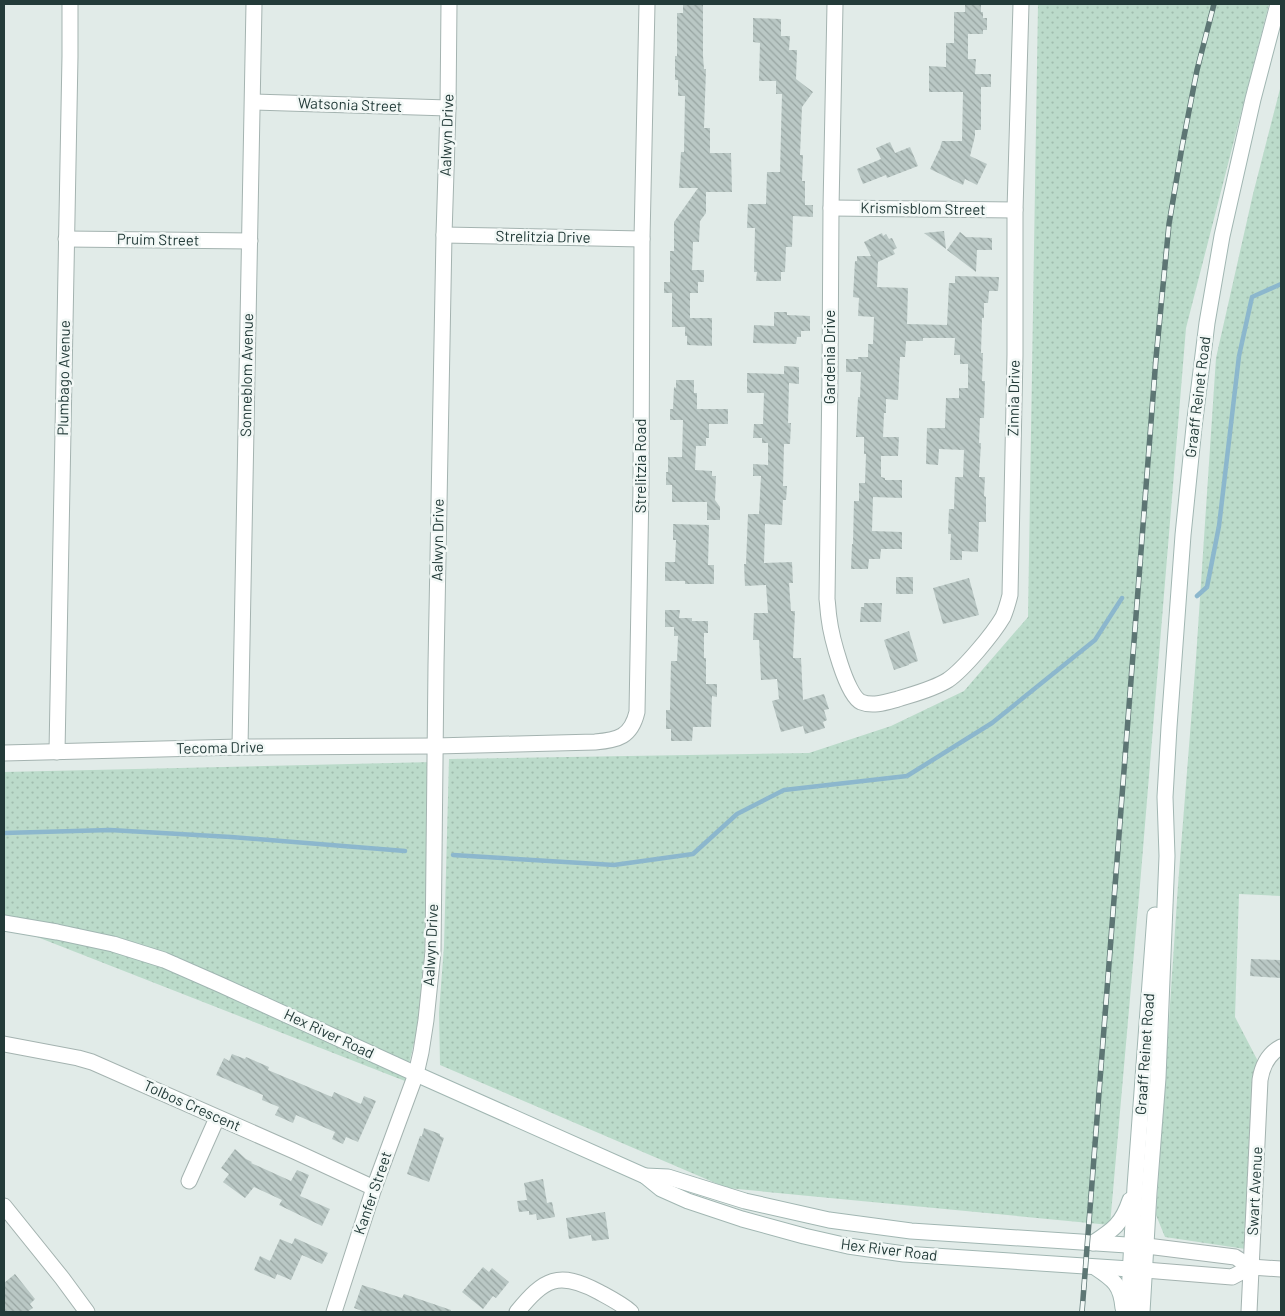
<svg xmlns="http://www.w3.org/2000/svg" width="1285" height="1316" viewBox="0 0 1285 1316" font-family="Barlow,sans-serif">
<style>
.grass{fill:url(#grass-dots)}
.lines{fill:none;stroke-linecap:round;stroke-linejoin:round}
.stream{stroke:#8cb7cd;stroke-width:4.5}
.building{fill:url(#building-back-hatch)}
.street-casing{stroke:#a4b3b0;stroke-width:17}
.secondary-casing{stroke:#a1b6b2;stroke-width:17}
.street{stroke:#fff;stroke-width:15}
.secondary{stroke:#fff;stroke-width:15}
.rail-casing{stroke:#5d7674;stroke-width:5.5}
.rail{stroke:#f2f8f6;stroke-width:4;stroke-dasharray:11;stroke-linecap:butt}
.labels{text-anchor:middle;stroke-width:5;stroke-linejoin:round;paint-order:stroke}
.street-label{font-size:15px;fill:#233b39;stroke:#f2f8f6}
</style>
<defs>
<pattern id="grass-dots" width="8" height="8" patternUnits="userSpaceOnUse" patternTransform="scale(1.25)"><rect width="8" height="8" fill="#bbdbca"/><path d="M2 2h.1M6 6h.1" fill="none" stroke="#a0bdae" stroke-width="1.8" stroke-linecap="round"/></pattern>
<pattern id="building-back-hatch" width="6" height="6" patternUnits="userSpaceOnUse" patternTransform="scale(1.25)"><rect width="6" height="6" fill="#bac8c5"/><path d="M-1 5l2 2M0 0l6 6M5-1l2 2" fill="none" stroke="#97a4a1"/></pattern>
</defs>
<rect width="100%" height="100%" fill="#e1ebe8"/>
<g class="grass">
<path d="M 1038,4 L 1269,4 L 1186,328 L 1140,885 L 1110,1225 L 727,1188 L 440,1065 L 439,1012 L 444,946 L 449,759 L 809,753 L 891,726 L 964,691 L 1028,617 Z"/>
<path d="M 1281,85 L 1281,896 L 1239,894 L 1235,1017 L 1262,1069 L 1252,1250 L 1165,1237 L 1156,1215 L 1178,885 L 1196,658 L 1216,358 L 1253,194 Z"/>
<path d="M 434,762 L 426,957 L 421,1013 L 405,1081 L 4,924 L 4,772 Z"/>
</g>
<g class="lines">
<g class="stream">
<path d="M 1197,596 L 1207,587 L 1219,526 L 1239,356 L 1252,297 L 1281,284"/>
<path d="M 4,833 L 110,830 L 231,837 L 405,851"/>
<path d="M 453,855 L 614,865 L 693,854 L 737,814 L 784,790 L 907,776 L 992,723 L 1095,640 L 1122,598"/>
</g>
</g>
<g class="building">
<path d="M 683,4 L 703,4 L 703,56 L 704,69 L 706,69 L 704,128 L 710,128 L 710,153 L 731,153 L 732,192 L 706,192 L 706,213 L 700,221 L 699,242 L 693,242 L 692,270 L 704,270 L 704,282 L 698,282 L 698,293 L 690,293 L 690,318 L 712,318 L 712,346 L 687,345 L 687,336 L 685,336 L 685,327 L 672,327 L 672,293 L 664,293 L 664,282 L 670,282 L 670,251 L 674,251 L 674,222 L 698,188 L 679,188 L 681,152 L 684,152 L 685,96 L 678,96 L 678,80 L 675,80 L 675,56 L 677,56 L 677,13 L 683,13 Z"/>
<path d="M 965,4 L 981,4 L 981,12 L 983,12 L 983,18 L 987,18 L 987,30 L 983,30 L 983,34 L 968,34 L 968,59 L 976,59 L 975,74 L 991,74 L 991,87 L 981,87 L 981,130 L 975,130 L 975,136 L 970,156 L 987,164 L 977,185 L 965,179 L 963,185 L 930,169 L 940,148 L 942,141 L 962,141 L 963,92 L 929,92 L 929,66 L 946,67 L 946,43 L 954,43 L 954,12 L 965,12 Z"/>
<path d="M 753,18 L 781,19 L 781,36 L 790,36 L 789,50 L 797,50 L 796,79 L 813,92 L 802,107 L 800,155 L 803,155 L 802,181 L 805,181 L 805,205 L 813,205 L 813,217 L 793,216 L 792,247 L 786,247 L 785,272 L 781,272 L 781,281 L 756,281 L 757,272 L 754,272 L 755,228 L 747,228 L 748,204 L 766,204 L 767,172 L 780,172 L 782,94 L 776,94 L 776,81 L 759,81 L 760,43 L 753,42 Z"/>
<path d="M 890,142 L 895,153 L 910,147 L 918,166 L 887,178 L 886,175 L 863,184 L 857,169 L 881,159 L 876,148 Z"/>
<path d="M 944,231 L 946,249 L 924,233 Z"/>
<path d="M 960,232 L 966,237 L 992,238 L 992,250 L 977,250 L 976,272 L 947,250 Z"/>
<path d="M 882,233 L 883,236 L 886,234 L 889,239 L 892,238 L 897,248 L 893,250 L 895,254 L 878,262 L 877,287 L 908,288 L 907,324 L 947,325 L 949,283 L 955,283 L 955,276 L 999,277 L 998,291 L 989,291 L 988,303 L 984,303 L 984,318 L 982,318 L 981,353 L 983,353 L 982,381 L 985,381 L 984,418 L 980,418 L 979,443 L 981,443 L 979,477 L 985,477 L 984,496 L 986,497 L 986,522 L 979,522 L 978,552 L 962,551 L 962,560 L 950,560 L 951,534 L 948,534 L 949,509 L 954,509 L 955,477 L 963,477 L 964,450 L 939,449 L 938,465 L 926,464 L 927,428 L 945,428 L 946,398 L 959,398 L 959,388 L 968,388 L 968,364 L 960,364 L 960,355 L 954,355 L 955,338 L 923,338 L 923,341 L 906,341 L 905,357 L 900,357 L 898,400 L 886,399 L 886,413 L 884,413 L 883,437 L 899,437 L 898,456 L 881,456 L 881,477 L 885,478 L 885,480 L 902,480 L 902,498 L 873,497 L 872,531 L 902,532 L 902,549 L 881,549 L 880,559 L 869,559 L 868,569 L 851,569 L 852,544 L 853,544 L 854,501 L 859,501 L 859,483 L 865,483 L 866,454 L 864,454 L 864,437 L 856,437 L 858,397 L 860,397 L 861,372 L 846,372 L 846,359 L 858,359 L 858,357 L 868,357 L 868,344 L 873,344 L 874,317 L 858,316 L 859,298 L 853,297 L 855,261 L 857,261 L 857,256 L 871,256 L 864,242 Z"/>
<path d="M 774,312 L 787,312 L 787,315 L 810,316 L 810,331 L 801,331 L 801,337 L 797,337 L 796,344 L 753,343 L 754,325 L 774,326 Z"/>
<path d="M 784,366 L 799,367 L 799,384 L 789,383 L 788,423 L 791,423 L 790,444 L 784,444 L 783,486 L 787,486 L 786,500 L 783,500 L 782,525 L 765,524 L 764,563 L 792,562 L 793,583 L 789,583 L 791,611 L 795,611 L 793,658 L 801,658 L 803,700 L 824,694 L 829,709 L 824,710 L 827,720 L 823,722 L 825,728 L 805,734 L 803,726 L 781,732 L 772,701 L 779,699 L 777,679 L 761,680 L 759,640 L 753,640 L 754,613 L 768,613 L 766,585 L 745,586 L 744,564 L 746,564 L 748,514 L 759,514 L 761,476 L 753,476 L 753,464 L 768,465 L 768,443 L 762,443 L 762,438 L 753,438 L 754,424 L 763,424 L 764,393 L 747,393 L 747,373 L 784,374 Z"/>
<path d="M 676,380 L 694,380 L 694,393 L 697,393 L 697,409 L 728,409 L 728,424 L 709,424 L 709,438 L 706,438 L 706,446 L 696,446 L 695,470 L 712,471 L 712,476 L 716,476 L 715,500 L 720,507 L 720,520 L 707,520 L 707,502 L 672,502 L 672,485 L 666,485 L 666,472 L 668,472 L 668,457 L 682,457 L 683,420 L 670,420 L 670,409 L 673,409 L 674,387 L 676,388 Z"/>
<path d="M 673,524 L 709,525 L 708,565 L 714,565 L 714,584 L 685,584 L 685,581 L 665,581 L 665,562 L 675,562 L 676,540 L 673,540 Z"/>
<rect x="896" y="577" width="17" height="17"/>
<path d="M 969,578 L 979,615 L 943,624 L 933,588 Z"/>
<path d="M 864,603 L 882,603 L 881,622 L 860,622 L 861,607 L 864,607 Z"/>
<path d="M 665,610 L 680,610 L 679,618 L 692,618 L 692,621 L 708,621 L 708,633 L 704,633 L 704,658 L 706,658 L 706,684 L 717,684 L 717,697 L 712,696 L 711,727 L 693,727 L 692,741 L 671,741 L 671,729 L 666,729 L 666,710 L 670,710 L 671,661 L 677,661 L 678,636 L 674,636 L 674,627 L 665,627 Z"/>
<path d="M 909,631 L 918,661 L 909,664 L 909,665 L 894,670 L 884,640 Z"/>
<path d="M 1251,959 L 1281,960 L 1281,978 L 1250,976 Z"/>
<path d="M 232,1054 L 245,1059 L 246,1057 L 269,1067 L 268,1070 L 332,1097 L 334,1092 L 361,1104 L 364,1096 L 376,1101 L 358,1142 L 346,1137 L 343,1144 L 332,1139 L 335,1132 L 296,1115 L 293,1123 L 275,1115 L 279,1107 L 262,1100 L 263,1095 L 216,1075 L 224,1058 L 229,1061 Z"/>
<path d="M 424,1128 L 440,1134 L 440,1136 L 444,1138 L 429,1182 L 407,1174 L 420,1136 L 422,1136 Z"/>
<path d="M 235,1149 L 246,1159 L 252,1162 L 251,1163 L 291,1181 L 297,1170 L 309,1175 L 300,1196 L 330,1209 L 322,1226 L 279,1205 L 282,1200 L 254,1187 L 245,1198 L 223,1182 L 229,1174 L 221,1168 Z"/>
<path d="M 543,1179 L 547,1203 L 552,1202 L 555,1217 L 537,1220 L 536,1214 L 529,1215 L 529,1211 L 519,1212 L 517,1201 L 527,1200 L 524,1183 Z"/>
<path d="M 605,1212 L 609,1239 L 592,1241 L 591,1235 L 569,1239 L 566,1218 Z"/>
<path d="M 295,1238 L 328,1253 L 322,1264 L 302,1255 L 291,1280 L 277,1274 L 275,1279 L 254,1270 L 260,1256 L 270,1261 L 280,1239 L 292,1244 Z"/>
<path d="M 483,1267 L 489,1272 L 492,1268 L 509,1282 L 496,1298 L 493,1296 L 483,1309 L 462,1292 Z"/>
<path d="M 15,1274 L 35,1299 L 30,1304 L 33,1308 L 27,1312 L 4,1312 L 4,1283 Z"/>
<path d="M 362,1285 L 402,1298 L 404,1294 L 451,1310 L 451,1312 L 365,1312 L 354,1308 Z"/>
</g>
<g class="lines">
<defs>
<g id="street">
<path d="M 835,4 L 831,208 L 830,377 L 827,599 C 828,606 828,612 829,618 C 831,635 846,695 861,702 C 873,707 887,702 898,699 C 914,694 934,689 948,680 C 964,669 993,634 1003,617 C 1006,610 1008,603 1010,595 L 1015,355 L 1015,210 L 1021,4"/>
<path d="M 253,102 L 448,108"/>
<path d="M 831,208 L 1015,210"/>
<path d="M 444,235 L 642,239"/>
<path d="M 66,239 L 250,241"/>
<path d="M 240,747 L 254,4"/>
<path d="M 57,752 L 70,56 L 70,4"/>
<path d="M 4,753 L 240,747 L 435,746 L 595,742 C 618,740 631,737 637,712 L 641,487 L 642,239 L 647,4"/>
<path d="M 4,1044 L 78,1058 L 92,1062 L 294,1151 L 374,1188"/>
<path d="M 189,1181 L 217,1118"/>
<path d="M 4,1206 L 62,1278 L 87,1312"/>
<path d="M 1147,1246 L 1235,1257 L 1251,1267 L 1281,1269"/>
<path d="M 1145,1270 L 1232,1277 L 1251,1267"/>
<path d="M 334,1312 L 374,1188 L 416,1074 L 421,1052 L 426,1020 L 433,952 L 436,665 L 444,235 L 448,108 L 449,4"/>
<path d="M 517,1312 C 544,1279 558,1270 599,1292 C 610,1298 622,1304 631,1312"/>
<path d="M 1249,1312 L 1260,1080 C 1262,1067 1268,1054 1281,1047"/>
</g>
<g id="secondary">
<path d="M 4,923 L 57,932 L 113,944 L 164,960 L 221,985 L 416,1074 L 645,1176 L 661,1189 L 688,1201 L 742,1219 L 804,1236 L 848,1246 L 904,1254 L 1145,1270"/>
<path d="M 645,1176 L 668,1177 L 745,1201 L 829,1220 L 911,1231 L 1142,1246"/>
<path d="M 1093,1243 C 1113,1230 1122,1224 1130,1200"/>
<path d="M 1096,1268 C 1114,1280 1121,1285 1123,1308"/>
<path d="M 1128,1312 L 1135,1187 L 1155,915"/>
<path d="M 1142,1312 L 1149,1193 L 1158,1078 L 1167,856 L 1165,797 L 1169,727 L 1183,535 L 1194,427 L 1207,323 L 1222,236 L 1253,99 L 1278,4"/>
</g>
</defs>
<use href="#street" class="street-casing"/>
<use href="#secondary" class="secondary-casing"/>
<use href="#street" class="street"/>
<use href="#secondary" class="secondary"/>
<defs>
<path id="rail" d="M 1082,1312 L 1156,358 L 1169,224 L 1182,147 L 1197,70 L 1214,4"/>
</defs>
<use href="#rail" class="rail-casing"/>
<use href="#rail" class="rail"/>
</g>
<g class="labels">
<g class="street-label">
<text transform="translate(350 105) rotate(2)" y="5">Watsonia Street</text>
<text transform="translate(447 135) rotate(-88)" y="5">Aalwyn Drive</text>
<text transform="translate(923 209) rotate(1)" y="5">Krismisblom Street</text>
<text transform="translate(543 237) rotate(1)" y="5">Strelitzia Drive</text>
<text transform="translate(158 240) rotate(1)" y="5">Pruim Street</text>
<text transform="translate(830 357) rotate(-90)" y="5">Gardenia Drive</text>
<text transform="translate(247 375) rotate(-89)" y="5">Sonneblom Avenue</text>
<text transform="translate(64 378) rotate(-89)" y="5">Plumbago Avenue</text>
<text transform="translate(1198 397) rotate(-83)" y="5">Graaff Reinet Road</text>
<text transform="translate(1014 398) rotate(-89)" y="5">Zinnia Drive</text>
<text transform="translate(641 466) rotate(-90)" y="5">Strelitzia Road</text>
<text transform="translate(438 540) rotate(-89)" y="5">Aalwyn Drive</text>
<text transform="translate(220 748) rotate(-1)" y="5">Tecoma Drive</text>
<text transform="translate(431 945) rotate(-87)" y="5">Aalwyn Drive</text>
<text transform="translate(329 1034) rotate(25)" y="5">Hex River Road</text>
<text transform="translate(1145 1054) rotate(-86)" y="5">Graaff Reinet Road</text>
<text transform="translate(192 1106) rotate(24)" y="5">Tolbos Crescent</text>
<text transform="translate(1255 1191) rotate(-87)" y="5">Swart Avenue</text>
<text transform="translate(373 1193) rotate(-71)" y="5">Kanfer Street</text>
<text transform="translate(889 1250) rotate(7)" y="5">Hex River Road</text>
</g>
</g>
<rect width="1285" height="1316" fill="none" stroke="#233b39" stroke-width="10"/>
</svg>
